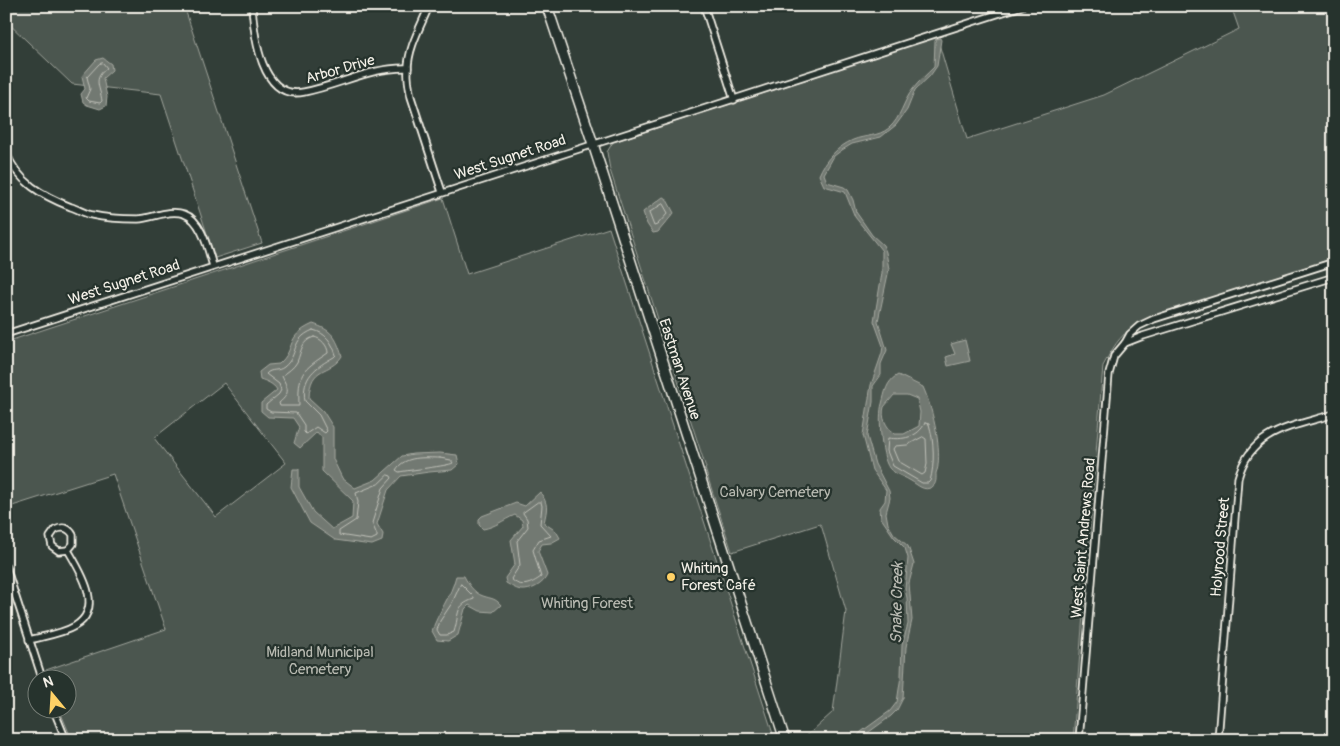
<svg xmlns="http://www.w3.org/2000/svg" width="1340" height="746" viewBox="0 0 1340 746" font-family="Pangolin,sans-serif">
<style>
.green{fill:#4c564f;stroke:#a0a49c;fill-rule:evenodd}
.water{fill:#727972;stroke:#a6a9a1;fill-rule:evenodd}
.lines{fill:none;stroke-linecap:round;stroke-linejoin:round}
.shore{stroke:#c0c1b9;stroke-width:1}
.stream{stroke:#a6a9a1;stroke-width:2}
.street-casing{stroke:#f4f1e8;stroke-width:9}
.primary-casing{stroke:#f4f1e8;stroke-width:12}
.street{stroke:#26332d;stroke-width:5.5}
.primary{stroke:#26332d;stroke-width:9}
.poi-dot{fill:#ffd166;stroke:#26332d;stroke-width:2}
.labels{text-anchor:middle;stroke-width:4.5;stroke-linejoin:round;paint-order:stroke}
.street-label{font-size:15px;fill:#f4f1e8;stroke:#26332d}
.park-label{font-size:15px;fill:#b9bbb2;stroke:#26332d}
.poi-label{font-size:15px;fill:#f4f1e8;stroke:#26332d;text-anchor:start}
.water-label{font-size:16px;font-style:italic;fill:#babbb3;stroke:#26332d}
</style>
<rect width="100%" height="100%" fill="#323e38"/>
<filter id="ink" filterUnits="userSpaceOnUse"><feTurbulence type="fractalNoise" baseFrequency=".02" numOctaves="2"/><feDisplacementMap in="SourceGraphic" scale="10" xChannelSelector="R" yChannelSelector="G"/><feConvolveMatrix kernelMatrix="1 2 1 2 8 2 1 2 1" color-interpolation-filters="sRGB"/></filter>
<g filter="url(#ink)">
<g class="green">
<path d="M 6,6 L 184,6 L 262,243 L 215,258 L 161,94 L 72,84 L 6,21 Z"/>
<path d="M 1231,6 L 1334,6 L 1334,258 L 1140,322 C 1119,336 1115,344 1103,366 L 1073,740 L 802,740 L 833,712 L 846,611 L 822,528 L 820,524 L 732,552 L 705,469 L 706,468 L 610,170 L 607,152 L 613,142 L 937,37 L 967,139 L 1104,95 L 1239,29 Z"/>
<path d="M 443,198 L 467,274 L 609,228 L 775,740 L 72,740 L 59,709 L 68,708 L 68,678 L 49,678 L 46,670 L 166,629 L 113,474 L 6,508 L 6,342 ZM 224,383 L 286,463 L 216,517 L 154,438 Z"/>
</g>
<g class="water">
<path d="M 940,38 L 941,40 L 937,66 L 930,76 L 915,90 L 907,110 L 896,125 L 881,137 L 852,144 L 842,150 L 834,156 L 824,174 L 827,182 L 844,187 L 848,190 L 853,200 L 856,212 L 872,235 L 883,245 L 886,252 L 889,269 L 878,321 L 887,350 L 881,364 L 881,375 L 873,386 L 873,402 L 867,436 L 875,464 L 889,491 L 890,498 L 886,513 L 888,524 L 894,534 L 908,546 L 914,564 L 909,583 L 912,620 L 906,647 L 903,698 L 897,710 L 891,716 L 858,740 L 854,740 L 861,732 L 890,711 L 897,702 L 901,676 L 902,645 L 908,624 L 907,598 L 905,589 L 908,558 L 905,548 L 894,537 L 881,518 L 880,508 L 885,501 L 886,490 L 872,470 L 863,435 L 871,385 L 882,353 L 883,346 L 874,321 L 882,273 L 882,251 L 855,217 L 845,192 L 824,186 L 819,175 C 825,160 838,146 853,140 C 865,135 878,137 889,128 C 901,118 903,101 913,89 C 919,81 927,74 934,67 L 935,41 L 936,39 Z"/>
<path d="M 103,58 L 111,64 L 112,70 L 103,78 L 107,97 L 106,106 L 100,109 L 87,105 L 83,102 L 81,94 L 85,89 L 82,76 L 96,60 Z"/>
<path d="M 663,197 L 666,198 L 674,213 L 658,232 L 653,233 L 647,224 L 643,212 Z"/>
<path d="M 313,324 C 332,330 336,337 342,356 C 330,375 310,364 309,398 L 323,411 L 333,427 L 333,459 L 342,478 L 355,488 L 375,480 L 402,456 L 413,454 L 440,453 L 457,455 L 459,464 L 452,470 L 429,472 L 401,476 L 388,490 L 377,524 L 383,534 L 382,541 L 372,545 L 335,540 L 310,523 L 291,487 L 293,469 L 299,469 L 299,487 L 313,512 L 332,529 L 352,518 L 353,501 L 322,471 L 322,438 L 317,432 L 300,448 L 294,443 L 299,427 L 293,418 L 268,417 L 261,411 L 261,403 L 277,390 C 274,384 266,381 260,379 L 259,372 L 268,365 L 279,364 C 297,348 284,337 313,324 Z"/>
<path d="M 965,340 L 970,361 L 948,366 L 946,357 L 955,354 L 951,344 Z"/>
<path d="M 898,375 L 923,387 C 932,407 941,444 938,465 C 938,468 937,470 936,473 C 936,477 937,484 932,487 C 924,492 918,485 911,481 C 905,477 897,475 891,470 C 881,462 878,415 882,404 C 885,393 886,381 898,375 ZM 894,395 L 907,395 L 917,399 L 920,412 L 919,426 L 904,434 L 894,434 C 886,426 881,418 884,407 Z"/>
<path d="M 540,492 C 549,505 547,508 544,523 L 556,531 L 560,538 L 551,543 L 542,544 L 538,551 L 547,575 C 544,584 531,591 521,590 C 515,589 510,585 506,583 L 505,578 L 515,564 L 511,540 L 523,526 L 522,520 L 515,515 C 503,520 495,527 483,529 L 479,525 L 479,519 L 482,516 L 516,503 L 525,506 Z"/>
<path d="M 456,576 L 464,576 C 468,584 474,593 483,596 C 492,599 495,598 501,605 L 493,612 L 480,611 L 469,605 L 465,609 L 458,635 L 448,641 L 437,640 L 432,631 C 438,612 451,597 456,576 Z"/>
</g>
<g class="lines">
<g class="shore">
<path d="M 103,63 L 107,68 C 92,79 100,86 102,101 L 100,103 L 89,101 L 86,98 L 90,89 L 87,77 L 99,64 Z"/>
<path d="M 663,204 L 668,213 L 657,225 L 654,226 L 649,213 Z"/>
<path d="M 313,330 C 326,333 332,342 336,355 L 334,357 C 316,367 301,377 305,401 L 319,415 L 327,431 L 325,433 L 316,427 L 306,434 L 304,432 L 304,425 L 296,413 L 271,412 L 266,409 L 266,405 L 279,394 L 281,390 L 279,384 L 266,374 C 271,368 278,372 284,367 C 300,354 289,340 313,330 Z"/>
<path d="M 314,337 C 321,338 328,346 328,353 C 301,371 298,373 299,406 L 280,406 L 279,403 C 292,392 287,388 282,376 C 287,372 294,368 297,362 C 302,350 301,341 314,337 Z"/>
<path d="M 925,423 L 929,424 C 934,441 935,464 930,481 L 928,483 L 922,483 L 893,466 L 887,451 L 888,438 C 902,440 918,438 925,423 Z"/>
<path d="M 923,437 L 926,439 L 927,464 L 925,473 L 922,475 L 898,461 L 893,449 L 895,446 L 907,445 Z"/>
<path d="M 440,458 L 451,460 L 453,463 C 448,466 409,470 399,472 L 396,470 C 405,455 425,458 440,458 Z"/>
<path d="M 388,475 L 391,476 L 392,478 L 383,488 L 372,523 L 377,535 L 377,537 L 371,540 L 339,535 L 339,531 L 356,520 L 358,502 L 356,493 L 378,484 Z"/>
<path d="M 538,502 L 541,502 L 542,506 L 540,524 L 551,536 L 539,540 L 533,550 L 541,577 C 531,584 521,589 511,579 L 520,565 L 517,541 L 528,527 L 527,519 L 523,513 Z"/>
<path d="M 461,584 L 474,597 L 474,599 C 454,606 460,613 454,632 L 447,635 L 440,635 L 437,630 L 440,621 L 452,603 Z"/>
</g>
<path class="stream" d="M 1327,6 L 1334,12"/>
<defs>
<g id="street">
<path d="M 252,6 C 254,35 261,101 304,92 C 341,85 369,67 408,68"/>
<path d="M 429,6 C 421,26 408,48 408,69 C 407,79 409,88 411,97 L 442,192"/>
<path d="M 704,6 L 734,100"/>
<path d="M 6,152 C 17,182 43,196 71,207 C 78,209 85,214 92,215 C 105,218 125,219 138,219 C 153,218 169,209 184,214 C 202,220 208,250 213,266"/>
<path d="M 6,334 L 1022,6"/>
<path d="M 1125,343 L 1143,336 L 1334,277"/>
<path d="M 6,567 L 42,678"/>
<path d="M 29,640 C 44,636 62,634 75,626 C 105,608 80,571 68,550 L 59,551 L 52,546 L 50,537 L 55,530 C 63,526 69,528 73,535 L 73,544 L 68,550"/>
<path d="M 53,708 L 66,740"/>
<path d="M 1079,740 L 1109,374 L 1114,356 L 1125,343 L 1130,334 L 1139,326 L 1154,319 L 1334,262"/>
<path d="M 1218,740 L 1238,478 C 1251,430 1292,427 1334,414"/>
</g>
<path id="primary" d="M 547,6 L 593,144 L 785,740"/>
</defs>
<use href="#street" class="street-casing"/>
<use href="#primary" class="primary-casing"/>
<use href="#street" class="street"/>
<use href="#primary" class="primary"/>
</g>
</g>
<circle class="poi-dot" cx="671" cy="577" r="5"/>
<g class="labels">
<g class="street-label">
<text transform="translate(340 69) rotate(-16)" y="5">Arbor Drive</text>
<text transform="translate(510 157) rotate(-18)" y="5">West Sugnet Road</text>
<text transform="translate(124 282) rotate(-18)" y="5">West Sugnet Road</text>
<text transform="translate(680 369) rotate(72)" y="5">Eastman Avenue</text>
<text transform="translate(1083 538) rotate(-85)" y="5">West Saint Andrews Road</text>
<text transform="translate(1220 547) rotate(-85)" y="5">Holyrood Street</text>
</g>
<g class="park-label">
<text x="775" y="497">Calvary Cemetery</text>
<text x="587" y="608">Whiting Forest</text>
<text x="320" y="657">Midland Municipal<tspan x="320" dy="17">Cemetery</tspan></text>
</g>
<g class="poi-label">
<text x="681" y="573">Whiting<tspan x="681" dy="17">Forest Café</tspan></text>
</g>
<g class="water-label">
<text transform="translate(896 603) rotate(-89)" y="6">Snake Creek</text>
</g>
</g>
<rect width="1340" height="746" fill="none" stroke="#26332d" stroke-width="25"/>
<rect x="12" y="12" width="1315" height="721" fill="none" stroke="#f4f1e8" stroke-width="2" filter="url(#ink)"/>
<g transform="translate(52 694) rotate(342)"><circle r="24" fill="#26332d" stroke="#787f78"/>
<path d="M0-4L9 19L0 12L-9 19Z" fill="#ffd166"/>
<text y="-8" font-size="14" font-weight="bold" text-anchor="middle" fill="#f4f1e8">N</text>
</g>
</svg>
